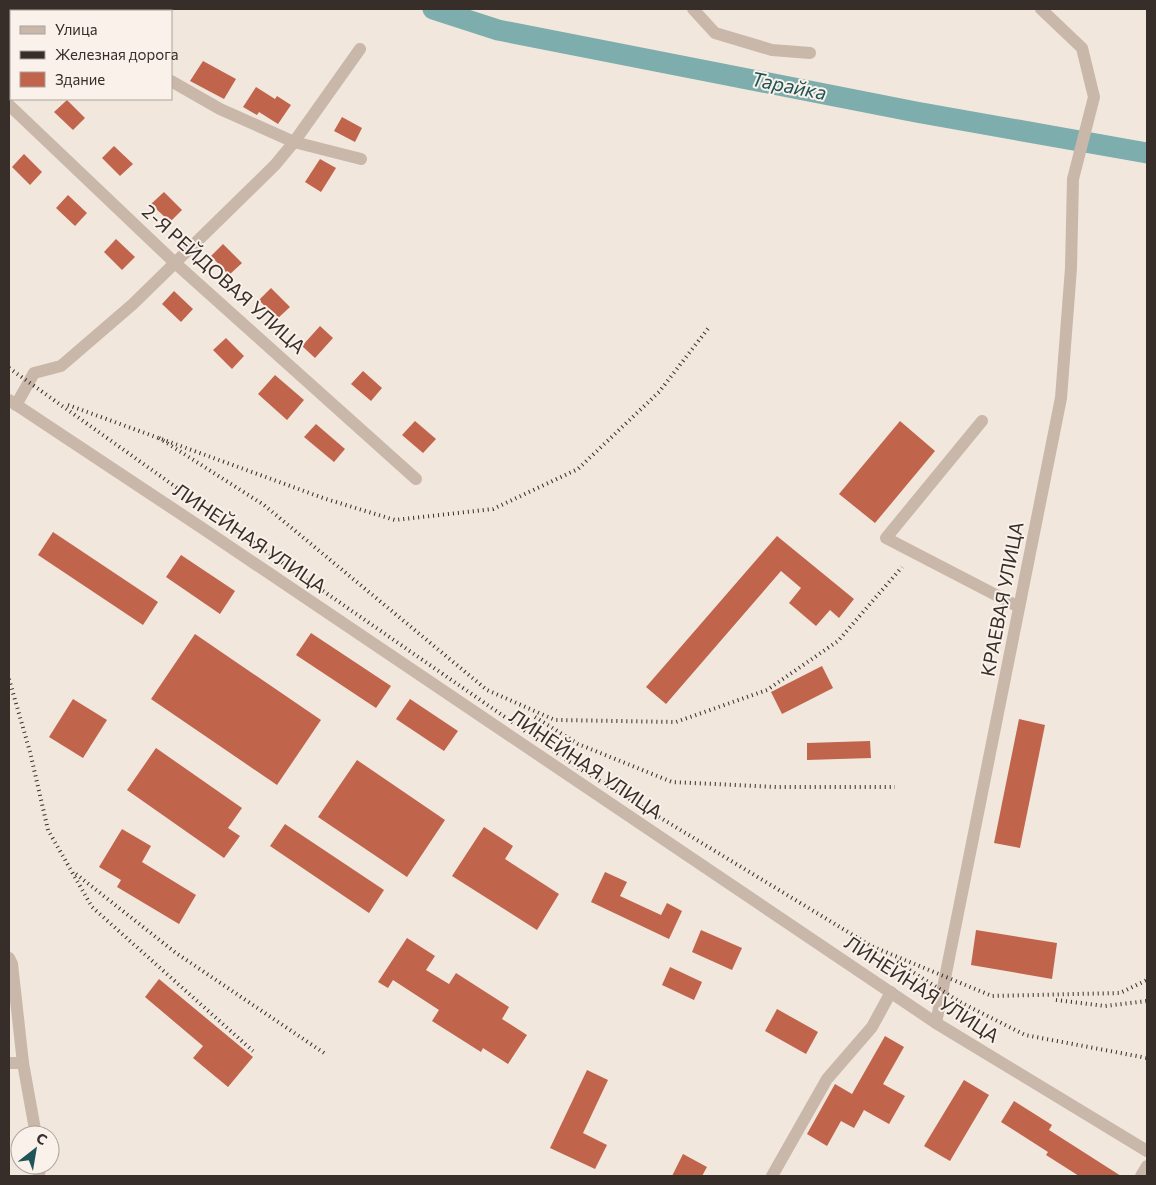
<svg xmlns="http://www.w3.org/2000/svg" width="1156" height="1185" viewBox="0 0 1156 1185" font-family="Commissioner,sans-serif">
<style>
.lines{fill:none;stroke-linecap:round;stroke-linejoin:round}
.river{stroke:#7dadad;stroke-width:21}
.building{fill:#c1644c}
.minor{stroke:#c9b7aa;stroke-width:12}
.rail{stroke:#372d29;stroke-width:4;stroke-dasharray:1 4;stroke-linecap:butt}
.labels{text-anchor:middle;stroke-width:4;stroke-linejoin:round;paint-order:stroke}
.street-label{font-size:19px;fill:#372d29;stroke:#f9f1ea}
.water-label{font-size:20px;font-style:italic;fill:#205557;stroke:#f9f1ea}
</style>
<rect width="100%" height="100%" fill="#f1e7dd"/>
<g class="lines">
<path class="river" d="M 433,9 L 498,30 L 916,112 L 1147,153"/>
</g>
<g class="building">
<path d="M 203,61 L 236,79 L 224,99 L 190,81 Z"/>
<path d="M 256,87 L 275,99 L 277,96 L 291,105 L 278,124 L 259,112 L 257,115 L 243,107 Z"/>
<path d="M 67,100 L 85,118 L 73,130 L 54,112 Z"/>
<path d="M 342,117 L 362,128 L 355,142 L 334,131 Z"/>
<path d="M 114,146 L 133,164 L 120,176 L 102,158 Z"/>
<path d="M 24,154 L 42,172 L 30,185 L 12,167 Z"/>
<path d="M 320,159 L 336,168 L 321,192 L 305,182 Z"/>
<path d="M 164,192 L 182,210 L 170,222 L 151,204 Z"/>
<path d="M 68,195 L 87,213 L 75,226 L 56,208 Z"/>
<path d="M 116,239 L 135,257 L 122,270 L 104,252 Z"/>
<path d="M 223,244 L 242,263 L 229,275 L 211,256 Z"/>
<path d="M 271,288 L 290,307 L 277,319 L 259,300 Z"/>
<path d="M 174,291 L 193,309 L 181,322 L 162,304 Z"/>
<path d="M 320,326 L 333,338 L 315,358 L 302,346 Z"/>
<path d="M 226,338 L 244,356 L 232,369 L 213,350 Z"/>
<path d="M 363,371 L 382,388 L 371,401 L 351,384 Z"/>
<path d="M 275,375 L 304,400 L 287,420 L 258,394 Z"/>
<path d="M 415,421 L 436,439 L 423,453 L 402,435 Z"/>
<path d="M 900,421 L 935,451 L 875,523 L 839,494 Z"/>
<path d="M 316,424 L 345,449 L 334,462 L 304,437 Z"/>
<path d="M 53,532 L 158,602 L 143,625 L 38,555 Z"/>
<path d="M 777,536 L 854,599 L 839,618 L 830,610 L 816,626 L 789,603 L 801,588 L 781,571 L 666,704 L 646,687 Z"/>
<path d="M 181,555 L 235,591 L 220,614 L 166,577 Z"/>
<path d="M 311,633 L 391,686 L 376,708 L 296,655 Z"/>
<path d="M 195,634 L 321,720 L 277,785 L 151,699 Z"/>
<path d="M 822,666 L 833,688 L 782,714 L 771,692 Z"/>
<path d="M 73,699 L 107,720 L 83,758 L 49,737 Z"/>
<path d="M 410,699 L 458,731 L 444,751 L 396,719 Z"/>
<path d="M 1019,719 L 1045,725 L 1020,848 L 994,843 Z"/>
<path d="M 870,741 L 871,758 L 807,760 L 807,743 Z"/>
<path d="M 156,748 L 242,808 L 228,828 L 240,836 L 224,858 L 127,790 Z"/>
<path d="M 357,760 L 445,820 L 407,877 L 318,817 Z"/>
<path d="M 285,824 L 384,890 L 369,913 L 270,846 Z"/>
<path d="M 484,827 L 513,846 L 505,859 L 559,894 L 537,930 L 452,876 Z"/>
<path d="M 122,829 L 151,846 L 142,862 L 196,895 L 179,924 L 117,887 L 121,880 L 99,867 Z"/>
<path d="M 605,872 L 627,882 L 620,896 L 661,915 L 667,903 L 682,911 L 669,939 L 591,902 Z"/>
<path d="M 701,930 L 742,948 L 732,970 L 692,952 Z"/>
<path d="M 976,930 L 1057,943 L 1052,979 L 971,965 Z"/>
<path d="M 407,938 L 435,956 L 426,970 L 449,984 L 456,973 L 509,1007 L 502,1019 L 527,1035 L 508,1064 L 483,1048 L 481,1052 L 432,1021 L 439,1010 L 393,980 L 388,988 L 378,982 Z"/>
<path d="M 670,967 L 702,982 L 694,1000 L 662,985 Z"/>
<path d="M 159,979 L 253,1057 L 228,1087 L 193,1058 L 203,1046 L 145,997 Z"/>
<path d="M 777,1009 L 818,1032 L 806,1054 L 765,1031 Z"/>
<path d="M 885,1036 L 904,1047 L 883,1084 L 905,1096 L 889,1124 L 864,1110 L 854,1128 L 841,1121 L 827,1146 L 807,1134 L 835,1084 L 852,1094 Z"/>
<path d="M 587,1070 L 608,1080 L 583,1133 L 607,1145 L 595,1169 L 550,1148 Z"/>
<path d="M 964,1080 L 989,1095 L 950,1161 L 924,1146 Z"/>
<path d="M 1014,1101 L 1052,1125 L 1049,1130 L 1121,1176 L 1079,1176 L 1046,1155 L 1048,1152 L 1001,1122 Z"/>
<path d="M 683,1154 L 707,1167 L 702,1176 L 672,1176 Z"/>
</g>
<g class="lines">
<g class="minor">
<path d="M 41,9 L 44,11"/>
<path d="M 693,9 L 715,33 L 772,50 L 810,53"/>
<path d="M 171,81 L 220,109 L 294,142 L 361,159"/>
<path d="M 9,105 L 174,262 L 416,479"/>
<path d="M 9,400 L 202,528 L 936,1023 L 1147,1151"/>
<path d="M 16,405 L 34,373 L 61,366 L 133,304 L 275,165 L 294,142 L 360,49"/>
<path d="M 982,421 L 886,538 L 1019,607"/>
<path d="M 9,958 L 12,964 L 23,1063 L 36,1135"/>
<path d="M 936,1023 L 1061,398 L 1071,268 L 1073,179 L 1094,97 L 1082,48 L 1041,9"/>
<path d="M 9,1063 L 23,1063"/>
<path d="M 39,1176 L 40,1165"/>
<path d="M 772,1176 L 827,1079 L 872,1027 L 891,992"/>
<path d="M 1141,1176 L 1147,1166"/>
</g>
<g class="rail">
<path d="M 9,368 L 264,550 L 577,767 L 871,946 L 992,996 L 1120,993 L 1147,980"/>
<path d="M 68,405 L 326,499 L 395,520 L 493,509 L 578,469 L 659,392 L 710,326"/>
<path d="M 159,438 L 264,505 L 487,690 L 555,720 L 676,722 L 767,690 L 838,641 L 902,567"/>
<path d="M 9,679 L 30,752 L 48,830 L 92,907 L 253,1051"/>
<path d="M 535,717 L 578,744 L 672,782 L 776,787 L 895,787"/>
<path d="M 76,874 L 176,953 L 327,1055"/>
<path d="M 897,962 L 960,1002 L 1025,1035 L 1147,1058"/>
<path d="M 1056,1000 L 1105,1006 L 1147,1001"/>
</g>
</g>
<g class="labels">
<g class="street-label">
<text transform="translate(224 279) rotate(42)" y="7">2-Я РЕЙДОВАЯ УЛИЦА</text>
<text transform="translate(250 538) rotate(34)" y="7">ЛИНЕЙНАЯ УЛИЦА</text>
<text transform="translate(1002 599) rotate(-79)" y="7">КРАЕВАЯ УЛИЦА</text>
<text transform="translate(586 764) rotate(34)" y="7">ЛИНЕЙНАЯ УЛИЦА</text>
<text transform="translate(922 989) rotate(33)" y="7">ЛИНЕЙНАЯ УЛИЦА</text>
</g>
<g class="water-label">
<text transform="translate(789 86) rotate(11)" y="7">Тарайка</text>
</g>
</g>
<rect width="1156" height="1185" fill="none" stroke="#372d29" stroke-width="20"/>
<rect x="10" y="10" width="162" height="90" fill="#f9f1ea" stroke="#aba39d"/>
<rect x="20" y="26" width="25" height="8" fill="#c9b7aa" stroke="#aba39d"/>
<text x="55" y="35" font-size="15" fill="#372d29">Улица</text>
<rect x="20" y="51" width="25" height="8" fill="#372d29" stroke="#aba39d"/>
<text x="55" y="60" font-size="15" fill="#372d29">Железная дорога</text>
<rect x="20" y="72" width="25" height="15" fill="#c1644c" stroke="#aba39d"/>
<text x="55" y="85" font-size="15" fill="#372d29">Здание</text>
<g transform="translate(35 1150) rotate(31)"><circle r="24" fill="#f9f1ea" stroke="#aba39d"/>
<path d="M0-4L9 19L0 12L-9 19Z" fill="#205557"/>
<text y="-8" font-size="14" font-weight="bold" text-anchor="middle" fill="#372d29">С</text>
</g>
</svg>
